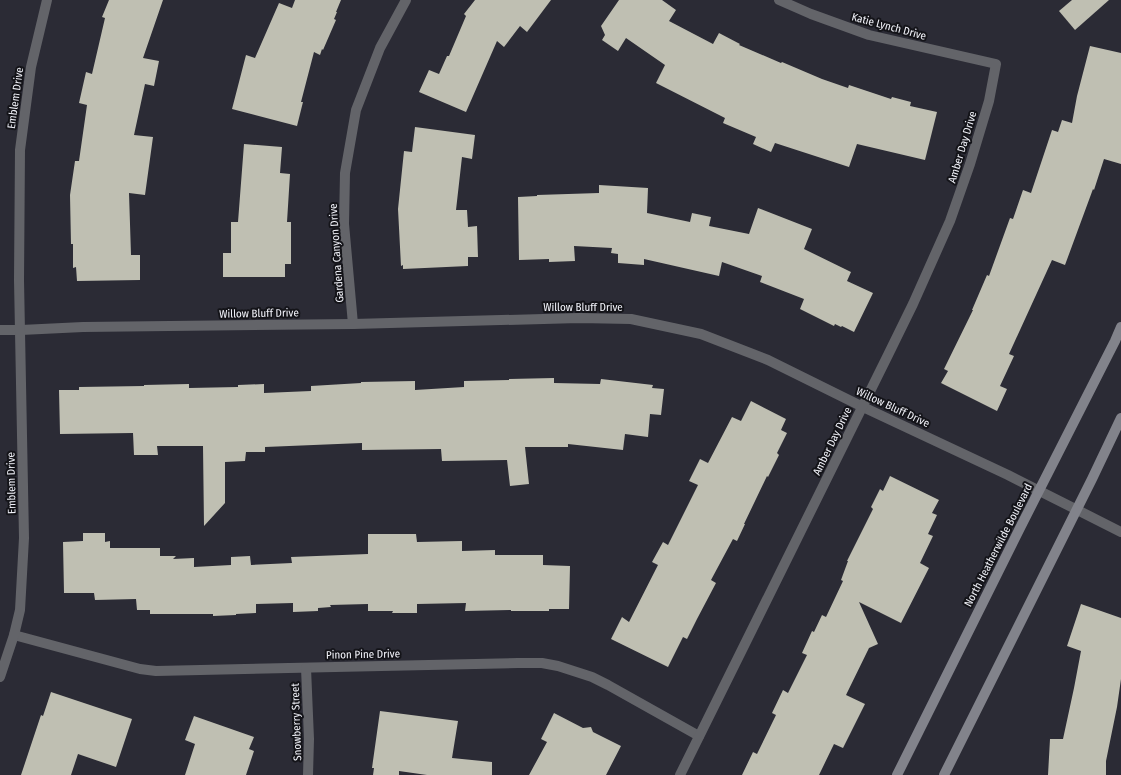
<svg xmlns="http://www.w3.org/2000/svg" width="1121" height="775" viewBox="0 0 1121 775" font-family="'Fira Sans Condensed',sans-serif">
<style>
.building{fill:#bfbfb2}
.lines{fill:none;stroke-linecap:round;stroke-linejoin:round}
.street{stroke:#636469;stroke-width:10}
.secondary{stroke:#82838b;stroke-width:10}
.labels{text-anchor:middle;stroke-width:4;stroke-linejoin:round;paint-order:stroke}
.street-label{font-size:11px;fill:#f2f3fa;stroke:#141419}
</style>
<rect width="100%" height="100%" fill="#2b2b35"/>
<g class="building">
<path d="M 109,0 L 163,0 L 143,58 L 159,61 L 154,86 L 145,84 L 134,135 L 153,137 L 145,195 L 129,193 L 131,255 L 140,255 L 140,280 L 77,281 L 76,267 L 73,268 L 73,244 L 71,244 L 70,195 L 75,161 L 79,161 L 87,105 L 79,103 L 86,72 L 92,74 L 105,18 L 102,17 Z"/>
<path d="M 295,0 L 341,0 L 336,12 L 337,12 L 334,19 L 336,20 L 323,50 L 322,49 L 320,55 L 314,52 L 301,102 L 303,102 L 297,126 L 232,109 L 246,55 L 255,58 L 279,3 L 292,8 Z"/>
<path d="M 475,0 L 551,0 L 527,32 L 520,26 L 504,47 L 497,41 L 466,112 L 419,92 L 429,70 L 439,74 L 447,56 L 449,56 L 466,16 L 464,14 Z"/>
<path d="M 619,0 L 662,0 L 676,10 L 669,21 L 713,44 L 719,33 L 740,44 L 739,45 L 781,63 L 782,62 L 822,79 L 848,88 L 849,85 L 891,99 L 892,97 L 911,102 L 910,106 L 937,112 L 925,160 L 857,144 L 849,167 L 775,143 L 771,152 L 753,144 L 756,137 L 723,123 L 725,118 L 656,83 L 665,65 L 626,38 L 618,51 L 602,40 L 605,35 L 601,26 Z"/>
<path d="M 1072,0 L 1109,0 L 1075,30 L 1059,11 Z"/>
<path d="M 1090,46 L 1121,53 L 1121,164 L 1104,159 L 1094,190 L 1093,189 L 1065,265 L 1052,260 L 1009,354 L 1014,356 L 1000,386 L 1007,389 L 997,411 L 941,383 L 948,371 L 944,369 L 973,310 L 972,310 L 987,275 L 989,276 L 1010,218 L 1013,219 L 1023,190 L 1031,193 L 1052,130 L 1058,132 L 1062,120 L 1072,123 L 1077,96 Z"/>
<path d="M 415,127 L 475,135 L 472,159 L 462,157 L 456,210 L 467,210 L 468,227 L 477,226 L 478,257 L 468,257 L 468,266 L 403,269 L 403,265 L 401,266 L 398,209 L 404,151 L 412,152 Z"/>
<path d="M 244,144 L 282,147 L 280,173 L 290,174 L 287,222 L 291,222 L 291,264 L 285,264 L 285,277 L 223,277 L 223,253 L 231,253 L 231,222 L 238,222 Z"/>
<path d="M 599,185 L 648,188 L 647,213 L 690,222 L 692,213 L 711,217 L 709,226 L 749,234 L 758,208 L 812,229 L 804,249 L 851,272 L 847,281 L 873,293 L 854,332 L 842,326 L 841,327 L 835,324 L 834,326 L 800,309 L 804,299 L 760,282 L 762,276 L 722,262 L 719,276 L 644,259 L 644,265 L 618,263 L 618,254 L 611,253 L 612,248 L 574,246 L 575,261 L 549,262 L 549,259 L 519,260 L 518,197 L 537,196 L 537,195 L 599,193 Z"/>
<path d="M 554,378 L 554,383 L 600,384 L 601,379 L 653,385 L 652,388 L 664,389 L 661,415 L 650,414 L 648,437 L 625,434 L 623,450 L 568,444 L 568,447 L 525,447 L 529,484 L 510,486 L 507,460 L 442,461 L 441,449 L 362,450 L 362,443 L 265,447 L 265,452 L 246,452 L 245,461 L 225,462 L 225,503 L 204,526 L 203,446 L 157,446 L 158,455 L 134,455 L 133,433 L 60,434 L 59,390 L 79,390 L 79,387 L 144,386 L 144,385 L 189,384 L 189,388 L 238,387 L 238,385 L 264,384 L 264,393 L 311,391 L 311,386 L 361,383 L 361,382 L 415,381 L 415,390 L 464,387 L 464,381 L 509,380 L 509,379 Z"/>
<path d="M 751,401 L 786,419 L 781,430 L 787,433 L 777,453 L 779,455 L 768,477 L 767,476 L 744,524 L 745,524 L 737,541 L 733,539 L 711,580 L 716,583 L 697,619 L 687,639 L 683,637 L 668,667 L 611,639 L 622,617 L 629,622 L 658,565 L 652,562 L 663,542 L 668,545 L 698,485 L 689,481 L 700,459 L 708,463 L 732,417 L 741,421 Z"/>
<path d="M 890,476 L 939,500 L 932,513 L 937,515 L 928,534 L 933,536 L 920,563 L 929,568 L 901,623 L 859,602 L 878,644 L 869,648 L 846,695 L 865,704 L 843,748 L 834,744 L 819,775 L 742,775 L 753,752 L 757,754 L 776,715 L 772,713 L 783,690 L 788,693 L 807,655 L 802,653 L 812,631 L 814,632 L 822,615 L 826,617 L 843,581 L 841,580 L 848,561 L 847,561 L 873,509 L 871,507 L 880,489 L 883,491 Z"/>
<path d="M 83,533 L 105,533 L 105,542 L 110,541 L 110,548 L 160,548 L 160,556 L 176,556 L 173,559 L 194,558 L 194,567 L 231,565 L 231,557 L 250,556 L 251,565 L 292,563 L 291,557 L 368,554 L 368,534 L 416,534 L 417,542 L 462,541 L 462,551 L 495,550 L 495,555 L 543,555 L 543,565 L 570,566 L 569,609 L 549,609 L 549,611 L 511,611 L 511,610 L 465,611 L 466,603 L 417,604 L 417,613 L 392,613 L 393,611 L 368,611 L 368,604 L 330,605 L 331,607 L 318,608 L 318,611 L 293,612 L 293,603 L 256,604 L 256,613 L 236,614 L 236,615 L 213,616 L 213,614 L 150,614 L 150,610 L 137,610 L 136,599 L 95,600 L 94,593 L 64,593 L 63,542 L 83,541 Z"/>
<path d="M 1081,604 L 1121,618 L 1121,679 L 1117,707 L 1106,761 L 1106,775 L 1048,775 L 1050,739 L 1063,739 L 1074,688 L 1081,651 L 1067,646 Z"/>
<path d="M 51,692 L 132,719 L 116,767 L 78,754 L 71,775 L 21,775 L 41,715 L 43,716 Z"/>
<path d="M 380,711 L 458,721 L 452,758 L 492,762 L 492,775 L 427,775 L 399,771 L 399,775 L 373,775 L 374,768 L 372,768 Z"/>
<path d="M 554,713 L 583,728 L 591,727 L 593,732 L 621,746 L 606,775 L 529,775 L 547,742 L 541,739 Z"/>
<path d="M 194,716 L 254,737 L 249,749 L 254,751 L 246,775 L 185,775 L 195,744 L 185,740 Z"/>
</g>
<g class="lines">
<g class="street">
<path d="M 353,324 L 344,224 L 345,173 L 356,110 L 380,48 L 406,0"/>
<path d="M 0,330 L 21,330 L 83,327 L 353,324 L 579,318 L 631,319 L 701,334 L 768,360 L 863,407 L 1008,475 L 1121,532"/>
<path d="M 14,635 L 140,669 L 156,671 L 518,663 L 542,663 L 558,666 L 592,677 L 608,685 L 699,736"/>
<path d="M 306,668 L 309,739 L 308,775"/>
<path d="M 0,677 L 14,635 L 20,610 L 24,538 L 19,280 L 20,150 L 31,67 L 47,0"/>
<path d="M 680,775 L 888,355 L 913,304 L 950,221 L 970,164 L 989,101 L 996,64 L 869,35 L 811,14 L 779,0"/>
</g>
<g class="secondary">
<path d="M 897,775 L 1020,528 L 1115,341 L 1121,327"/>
<path d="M 944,775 L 1092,479 L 1121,418"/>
</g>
</g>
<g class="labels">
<g class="street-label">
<text transform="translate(889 26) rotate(15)" y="4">Katie Lynch Drive</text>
<text transform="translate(15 98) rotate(-82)" y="4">Emblem Drive</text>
<text transform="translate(962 147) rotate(-73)" y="4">Amber Day Drive</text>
<text transform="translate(336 253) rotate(-94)" y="4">Gardena Canyon Drive</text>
<text x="583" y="311">Willow Bluff Drive</text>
<text transform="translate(259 313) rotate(-1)" y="4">Willow Bluff Drive</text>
<text transform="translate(893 407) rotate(25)" y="4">Willow Bluff Drive</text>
<text transform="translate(832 441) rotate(-64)" y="4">Amber Day Drive</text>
<text transform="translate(11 483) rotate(-91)" y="4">Emblem Drive</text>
<text transform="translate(998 545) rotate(-63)" y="4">North Heatherwilde Boulevard</text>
<text transform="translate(363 654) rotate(-1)" y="4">Pinon Pine Drive</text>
<text transform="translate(296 722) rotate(-92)" y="4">Snowberry Street</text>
</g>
</g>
</svg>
